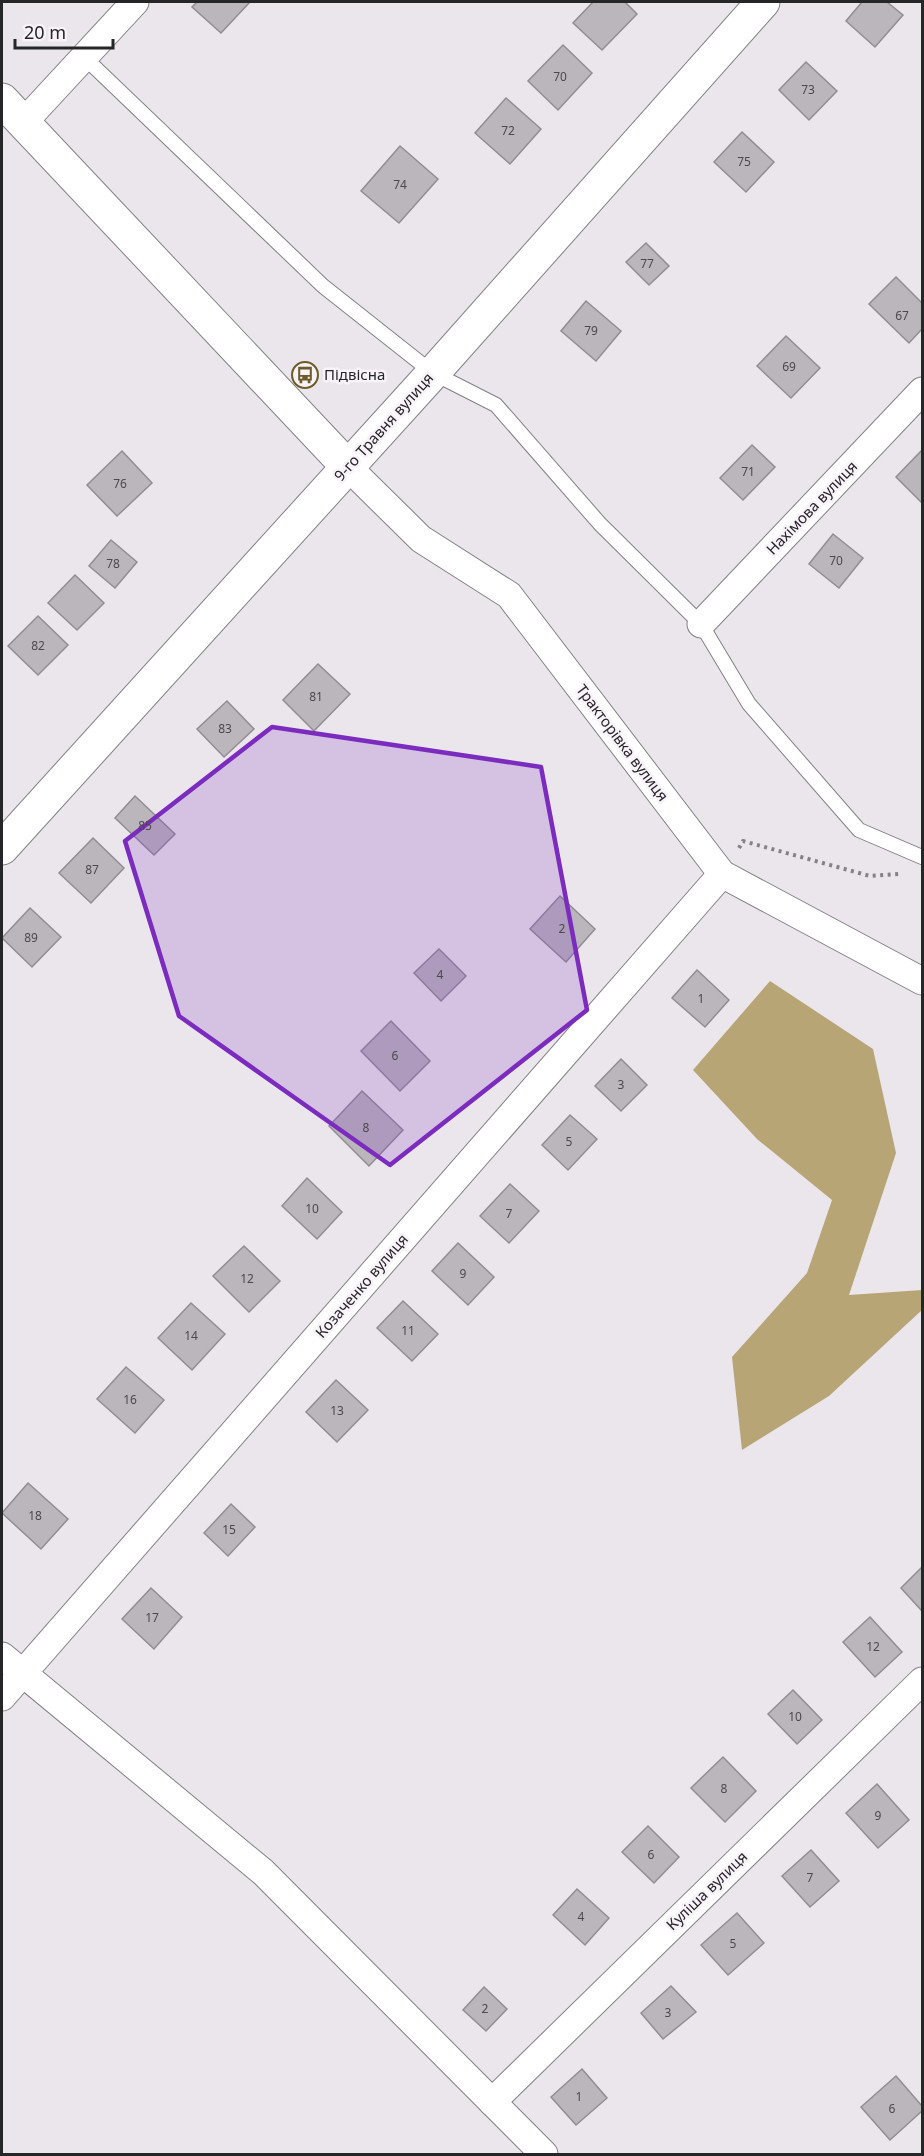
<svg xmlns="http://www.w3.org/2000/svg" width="924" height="2156" viewBox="0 0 924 2156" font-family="'Noto Sans',sans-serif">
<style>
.forest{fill:#b7a575}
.building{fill:#bbb6bc;stroke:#928d93;stroke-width:1.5}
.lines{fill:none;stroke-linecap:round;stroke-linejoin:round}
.lane-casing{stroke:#848086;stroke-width:16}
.street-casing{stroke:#848086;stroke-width:29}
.secondary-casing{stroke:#848086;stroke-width:35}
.path{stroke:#858286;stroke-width:4;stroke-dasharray:3 4.5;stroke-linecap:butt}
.lane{stroke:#fff;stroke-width:14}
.street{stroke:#fff;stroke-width:27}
.secondary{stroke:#fff;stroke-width:33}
.marked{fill:#7b2cbf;fill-opacity:0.2;stroke:#7b2cbf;stroke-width:4.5;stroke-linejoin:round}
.labels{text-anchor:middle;stroke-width:5;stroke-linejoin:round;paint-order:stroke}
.number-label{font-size:12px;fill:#4b494c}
.poi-label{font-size:15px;fill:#262527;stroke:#f8f3f9;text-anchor:start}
.street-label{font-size:15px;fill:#262527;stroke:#f8f3f9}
</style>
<rect width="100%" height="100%" fill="#ebe6ec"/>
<path class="forest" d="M 770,981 L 873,1049 L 896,1153 L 849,1295 L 922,1290 L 922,1310 L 829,1396 L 742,1450 L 732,1357 L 807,1273 L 832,1200 L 757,1139 L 693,1070 Z"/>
<g class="building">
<path d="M 197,2 L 250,2 L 221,33 L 192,7 Z"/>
<path d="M 593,2 L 625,2 L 637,14 L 602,50 L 573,23 Z"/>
<path d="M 862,2 L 887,2 L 903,15 L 875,47 L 846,21 Z"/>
<path d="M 563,45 L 592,73 L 558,110 L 528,81 Z"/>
<path d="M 806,62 L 837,91 L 809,120 L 779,90 Z"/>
<path d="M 506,98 L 541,129 L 510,164 L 475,133 Z"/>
<path d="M 742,132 L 774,162 L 746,192 L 714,162 Z"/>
<path d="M 400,146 L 438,179 L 399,223 L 361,191 Z"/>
<path d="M 646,243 L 669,266 L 649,285 L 626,262 Z"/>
<path d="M 896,277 L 922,303 L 922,329 L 909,343 L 869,304 Z"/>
<path d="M 586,301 L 621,331 L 596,361 L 561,331 Z"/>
<path d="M 786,336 L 820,368 L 791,398 L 757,366 Z"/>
<path d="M 752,445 L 775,467 L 743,500 L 720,478 Z"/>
<path d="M 122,451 L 152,483 L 117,516 L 87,485 Z"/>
<path d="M 921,451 L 922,453 L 922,503 L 896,477 Z"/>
<path d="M 833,534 L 863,558 L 839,588 L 809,564 Z"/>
<path d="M 111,540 L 137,562 L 115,588 L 89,566 Z"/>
<path d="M 75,575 L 104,603 L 77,630 L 48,603 Z"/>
<path d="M 38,616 L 68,645 L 38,675 L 8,646 Z"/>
<path d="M 318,664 L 350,694 L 314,731 L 283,700 Z"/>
<path d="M 227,701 L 254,729 L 224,757 L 197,729 Z"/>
<path d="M 135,796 L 175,834 L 154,855 L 115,818 Z"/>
<path d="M 93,838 L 124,868 L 91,903 L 59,873 Z"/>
<path d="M 560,896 L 595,929 L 566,962 L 530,929 Z"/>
<path d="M 30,908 L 61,937 L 32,967 L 2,938 Z"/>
<path d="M 439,949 L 466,976 L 441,1001 L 414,973 Z"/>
<path d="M 697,970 L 729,1000 L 705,1027 L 672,998 Z"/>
<path d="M 391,1021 L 430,1061 L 400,1091 L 361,1051 Z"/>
<path d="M 621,1059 L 647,1085 L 621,1111 L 595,1086 Z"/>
<path d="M 362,1091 L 403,1130 L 369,1166 L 329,1126 Z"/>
<path d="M 570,1115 L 597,1139 L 568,1170 L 542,1145 Z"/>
<path d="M 307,1178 L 342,1212 L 317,1239 L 282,1206 Z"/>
<path d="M 510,1184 L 539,1211 L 509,1243 L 480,1216 Z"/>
<path d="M 458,1243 L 494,1277 L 468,1305 L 432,1271 Z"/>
<path d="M 244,1246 L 280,1281 L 249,1312 L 213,1276 Z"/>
<path d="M 403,1301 L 438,1334 L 412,1361 L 377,1328 Z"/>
<path d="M 191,1303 L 225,1334 L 192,1370 L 158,1338 Z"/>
<path d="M 126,1367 L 164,1400 L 135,1433 L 97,1399 Z"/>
<path d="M 336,1380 L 368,1410 L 337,1442 L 306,1412 Z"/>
<path d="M 28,1483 L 68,1519 L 41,1549 L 2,1513 Z"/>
<path d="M 231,1504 L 255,1527 L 228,1556 L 204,1533 Z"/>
<path d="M 922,1567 L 922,1611 L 901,1588 Z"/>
<path d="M 151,1588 L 182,1617 L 154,1649 L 122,1619 Z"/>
<path d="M 870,1617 L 902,1652 L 875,1677 L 843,1642 Z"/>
<path d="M 793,1690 L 822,1720 L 797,1744 L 768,1714 Z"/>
<path d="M 723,1757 L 756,1791 L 725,1822 L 691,1788 Z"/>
<path d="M 877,1784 L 909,1820 L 878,1848 L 846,1813 Z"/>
<path d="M 648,1826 L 679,1857 L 654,1883 L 622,1852 Z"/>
<path d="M 811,1850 L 839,1881 L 810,1907 L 782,1876 Z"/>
<path d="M 577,1889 L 609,1918 L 585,1945 L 553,1915 Z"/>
<path d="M 737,1913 L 764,1943 L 728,1975 L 701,1945 Z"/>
<path d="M 671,1986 L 696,2012 L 663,2039 L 641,2013 Z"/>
<path d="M 484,1987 L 507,2009 L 486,2031 L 463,2010 Z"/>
<path d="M 582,2069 L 607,2098 L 576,2125 L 551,2097 Z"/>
<path d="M 896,2076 L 922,2106 L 922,2111 L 890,2140 L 861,2107 Z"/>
</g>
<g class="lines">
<defs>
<path id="lane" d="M 84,57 L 323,286 L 433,373 L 496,405 L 600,524 L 701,624 L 749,704 L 859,830 L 922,857"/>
<g id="street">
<path d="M 23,123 L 135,2"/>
<path d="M 348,467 L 421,539 L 509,595 L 722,874 L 922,981"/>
<path d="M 701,624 L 922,391"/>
<path d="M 2,1656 L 263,1872 L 544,2154"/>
<path d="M 2,1697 L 722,874"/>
<path d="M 492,2102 L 922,1681"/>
</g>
<g id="secondary">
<path d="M 2,100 L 348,467"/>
<path d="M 2,848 L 433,373 L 763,2"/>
</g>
</defs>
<use href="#lane" class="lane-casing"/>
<use href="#street" class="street-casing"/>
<use href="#secondary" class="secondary-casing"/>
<path class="path" d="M 739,848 L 743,841 L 870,876 L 899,874"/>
<use href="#lane" class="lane"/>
<use href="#street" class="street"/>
<use href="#secondary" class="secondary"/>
</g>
<path class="marked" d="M 272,727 L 541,767 L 587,1010 L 390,1165 L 179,1016 L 125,841 Z"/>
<defs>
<symbol id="bus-ring" viewBox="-11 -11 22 22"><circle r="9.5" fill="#f8f3f9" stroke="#6d5b29" stroke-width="1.5"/><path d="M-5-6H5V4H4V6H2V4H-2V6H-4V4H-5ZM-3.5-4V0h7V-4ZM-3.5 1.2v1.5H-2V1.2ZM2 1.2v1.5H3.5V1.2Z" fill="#6d5b29"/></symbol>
</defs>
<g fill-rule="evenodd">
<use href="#bus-ring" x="290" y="360" width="30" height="30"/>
</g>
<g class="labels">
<g class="number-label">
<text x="560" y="81">70</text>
<text x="808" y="94">73</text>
<text x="508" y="135">72</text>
<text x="744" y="166">75</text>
<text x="400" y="189">74</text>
<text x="647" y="268">77</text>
<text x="902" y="320">67</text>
<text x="591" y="335">79</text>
<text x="789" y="371">69</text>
<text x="748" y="476">71</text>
<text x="120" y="488">76</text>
<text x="836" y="565">70</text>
<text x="113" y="568">78</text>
<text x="38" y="650">82</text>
<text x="316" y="701">81</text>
<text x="225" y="733">83</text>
<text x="145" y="830">85</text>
<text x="92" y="874">87</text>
<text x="562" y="933">2</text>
<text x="31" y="942">89</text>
<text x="440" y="979">4</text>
<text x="701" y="1003">1</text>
<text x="395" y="1060">6</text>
<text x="621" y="1089">3</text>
<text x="366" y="1132">8</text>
<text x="569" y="1146">5</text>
<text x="312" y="1213">10</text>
<text x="509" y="1218">7</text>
<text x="463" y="1278">9</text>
<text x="247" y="1283">12</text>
<text x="408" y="1335">11</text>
<text x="191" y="1340">14</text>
<text x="130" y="1404">16</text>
<text x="337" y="1415">13</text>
<text x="35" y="1520">18</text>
<text x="229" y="1534">15</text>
<text x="152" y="1622">17</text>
<text x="873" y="1651">12</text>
<text x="795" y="1721">10</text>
<text x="724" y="1793">8</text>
<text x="878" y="1820">9</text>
<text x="651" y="1859">6</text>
<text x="810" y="1882">7</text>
<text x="581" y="1921">4</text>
<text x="733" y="1948">5</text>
<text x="485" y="2013">2</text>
<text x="668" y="2017">3</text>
<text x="579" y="2101">1</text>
<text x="892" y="2113">6</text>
</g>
<g class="poi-label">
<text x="324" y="380">Підвісна</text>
</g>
<g class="street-label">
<text transform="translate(384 427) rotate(-48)" y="5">9-го Травня вулиця</text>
<text transform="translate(812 508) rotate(-46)" y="5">Нахімова вулиця</text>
<text transform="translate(622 743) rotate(53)" y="5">Тракторівка вулиця</text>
<text transform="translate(362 1286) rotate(-49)" y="5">Козаченко вулиця</text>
<text transform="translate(707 1891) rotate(-44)" y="5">Куліша вулиця</text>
</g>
</g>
<rect width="924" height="2156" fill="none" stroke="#262527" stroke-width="6"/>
<path d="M15 39v9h98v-9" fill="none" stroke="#262527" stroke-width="3"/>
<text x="24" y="39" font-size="18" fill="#262527" stroke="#f8f3f9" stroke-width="4.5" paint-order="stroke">20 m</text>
</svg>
